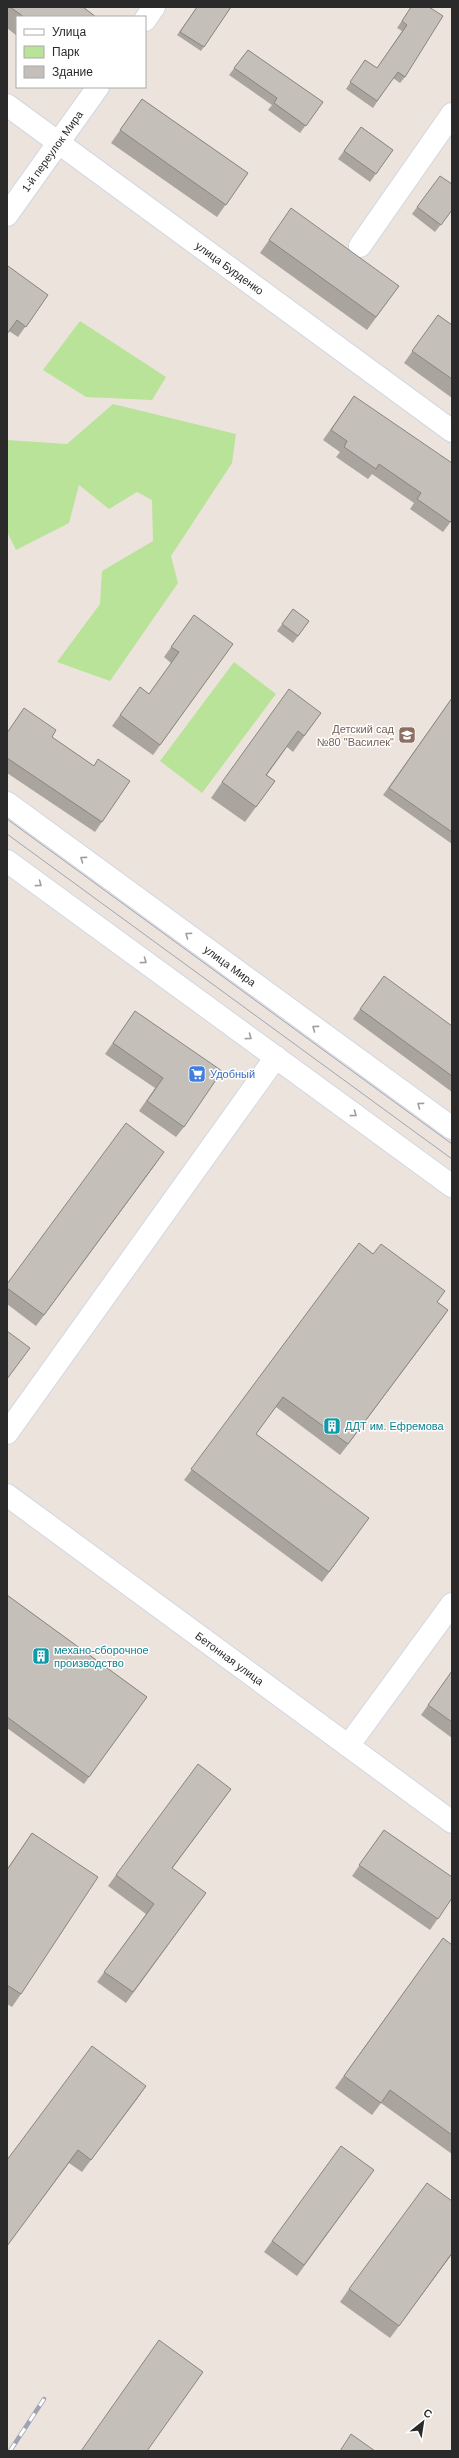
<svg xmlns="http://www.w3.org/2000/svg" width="459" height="2458" viewBox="0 0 459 2458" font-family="Helvetica,sans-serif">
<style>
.green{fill:#b8e399}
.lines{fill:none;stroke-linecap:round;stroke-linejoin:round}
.minor-casing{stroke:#d1d6e3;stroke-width:24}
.tertiary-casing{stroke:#d1d6e3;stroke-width:24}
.minor{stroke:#fff;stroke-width:22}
.tertiary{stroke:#fff;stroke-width:22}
.tram{stroke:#9fa4b4;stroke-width:1}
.rail-casing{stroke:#9fa4b4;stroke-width:4.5}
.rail{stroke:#fff;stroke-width:3;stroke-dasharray:9;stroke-linecap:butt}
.wall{fill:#a9a49e}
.shaded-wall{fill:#898681}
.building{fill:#c4bfb8;stroke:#898681}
.oneway{stroke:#9f9f9f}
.labels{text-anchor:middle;stroke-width:3;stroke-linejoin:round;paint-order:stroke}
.street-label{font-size:11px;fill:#2a2a2a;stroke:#fff}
.education-label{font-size:11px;fill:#785e54;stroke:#fff;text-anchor:end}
.shop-label{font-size:11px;fill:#366cbe;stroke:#fff;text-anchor:start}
.culture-label{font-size:11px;fill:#0d838f;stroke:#fff;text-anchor:start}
</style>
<rect width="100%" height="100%" fill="#ece4dc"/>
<g class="green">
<path d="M 80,321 L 166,377 L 152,400 L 86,397 L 43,370 Z"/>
<path d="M 113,404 L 236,434 L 232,463 L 171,556 L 178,583 L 110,681 L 57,662 L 100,604 L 102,571 L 153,541 L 152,500 L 137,492 L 109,509 L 79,485 L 69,523 L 16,550 L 7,532 L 7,440 L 67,444 Z"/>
<path d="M 234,662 L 276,694 L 202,793 L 160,761 Z"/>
</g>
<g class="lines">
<defs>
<g id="minor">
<path d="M 145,20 L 154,7"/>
<path id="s1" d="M 7,105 L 452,431"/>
<path id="s2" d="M 7,215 L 98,87"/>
<path d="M 360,246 L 452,114"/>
<path d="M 7,1433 L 276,1057"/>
<path id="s3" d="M 7,1495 L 452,1822"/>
<path d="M 348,1746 L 452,1604"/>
</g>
<g id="tertiary">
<path id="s4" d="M 7,803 L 452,1128"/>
<path d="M 7,861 L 452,1186"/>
</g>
</defs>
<use href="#minor" class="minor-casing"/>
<use href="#tertiary" class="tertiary-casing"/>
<use href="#minor" class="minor"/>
<use href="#tertiary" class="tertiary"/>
<g class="tram">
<path d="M 7,819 L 452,1144"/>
<path d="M 7,834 L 452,1159"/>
</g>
<defs>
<path id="rail" d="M 10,2451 L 44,2399"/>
</defs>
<use href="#rail" class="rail-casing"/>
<use href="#rail" class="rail"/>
</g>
<g class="wall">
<path d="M 7,7 L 83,7 L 96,17 L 17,17 L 17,36 L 7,28 Z"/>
<path d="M 197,7 L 231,7 L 201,51 L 177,35 Z"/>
<path d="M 411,7 L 405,77 L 400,83 L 393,78 L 373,108 L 346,89 L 365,60 L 377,68 L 402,31 L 397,28 Z"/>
<path d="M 248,50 L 323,102 L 300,133 L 268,110 L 272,105 L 229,75 Z"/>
<path d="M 142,99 L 248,173 L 217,217 L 111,143 Z"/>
<path d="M 361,127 L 393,150 L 370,182 L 338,159 Z"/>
<path d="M 417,207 L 452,210 L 435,232 L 412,214 Z"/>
<path d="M 269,240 L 399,286 L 367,330 L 260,253 Z"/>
<path d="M 7,267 L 48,295 L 18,337 L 9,331 Z"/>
<path d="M 438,315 L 452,325 L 452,398 L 404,363 Z"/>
<path d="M 354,396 L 452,520 L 443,532 L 410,509 L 414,503 L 372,474 L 368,479 L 336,457 L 340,452 L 323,440 Z"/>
<path d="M 293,609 L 309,621 L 293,643 L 277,631 Z"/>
<path d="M 194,615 L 233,644 L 153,755 L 112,726 L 140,687 L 149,694 L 171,663 L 164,657 Z"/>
<path d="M 452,698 L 452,844 L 383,795 Z"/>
<path d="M 321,713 L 293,752 L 287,747 L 267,775 L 275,781 L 245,822 L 211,798 L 222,782 Z"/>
<path d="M 7,733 L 52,737 L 94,766 L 130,781 L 95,832 L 7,773 Z"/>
<path d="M 360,1009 L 452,1026 L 452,1092 L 353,1019 Z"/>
<path d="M 135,1011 L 184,1127 L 176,1137 L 139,1111 L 155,1088 L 105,1054 Z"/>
<path d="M 157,1162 L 36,1326 L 7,1304 L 7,1284 Z"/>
<path d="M 359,1243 L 448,1310 L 340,1455 L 276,1407 L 256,1434 L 369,1518 L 322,1582 L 184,1480 Z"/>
<path d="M 7,1595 L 147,1697 L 84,1784 L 7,1728 Z"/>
<path d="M 452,1671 L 452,1738 L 421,1715 Z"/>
<path d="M 231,1789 L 172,1869 L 206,1893 L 126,2003 L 97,1982 L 146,1914 L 108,1886 L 116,1875 Z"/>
<path d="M 384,1830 L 452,1898 L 430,1930 L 352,1876 Z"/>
<path d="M 32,1833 L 21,1994 L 12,2007 L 7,2004 L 7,1869 Z"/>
<path d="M 443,1938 L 452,1945 L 452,2154 L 381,2103 L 372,2115 L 335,2088 Z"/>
<path d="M 146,2086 L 82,2172 L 69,2163 L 7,2160 Z"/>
<path d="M 374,2170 L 297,2276 L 264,2252 L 272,2241 Z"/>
<path d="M 452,2254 L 390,2338 L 340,2302 L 349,2289 Z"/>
</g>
<g class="shaded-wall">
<path d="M 164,1152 L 157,1162 L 36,1326 L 44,1315 Z"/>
<path d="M 448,1310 L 441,1320 L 340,1455 L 348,1444 Z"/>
<path d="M 146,2086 L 137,2099 L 82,2172 L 91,2160 Z"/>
<path d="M 78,2150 L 69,2163 L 7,2246 Z"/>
<path d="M 452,2253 L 452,2254 L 390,2338 L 399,2326 Z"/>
</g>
<g class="building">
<path d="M 10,7 L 83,7 L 96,17 L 24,17 Z"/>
<path d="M 197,7 L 231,7 L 204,47 L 180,32 Z"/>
<path d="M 411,7 L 429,7 L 443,16 L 405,77 L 398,72 L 377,101 L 350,82 L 365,60 L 377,68 L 407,25 L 402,21 Z"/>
<path d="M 248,50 L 323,102 L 306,126 L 274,103 L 277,98 L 234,68 Z"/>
<path d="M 142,99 L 248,173 L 226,205 L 120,130 Z"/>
<path d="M 361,127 L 393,150 L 376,174 L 344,151 Z"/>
<path d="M 440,176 L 452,184 L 452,210 L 441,225 L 417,207 Z"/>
<path d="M 291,208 L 399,286 L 376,317 L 269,240 Z"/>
<path d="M 8,266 L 48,295 L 26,327 L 17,320 L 7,334 L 7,267 Z"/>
<path d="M 438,315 L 452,325 L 452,379 L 412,351 Z"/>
<path d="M 354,396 L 452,463 L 452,520 L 450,522 L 417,499 L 421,493 L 379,464 L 376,469 L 344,447 L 347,441 L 331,430 Z"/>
<path d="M 293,609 L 309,621 L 298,636 L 282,624 Z"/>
<path d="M 194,615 L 233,644 L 160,745 L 120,715 L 140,687 L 149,694 L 179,652 L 171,647 Z"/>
<path d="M 289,689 L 321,713 L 304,736 L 298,731 L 266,775 L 275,781 L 256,807 L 222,782 Z"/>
<path d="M 452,698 L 452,832 L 389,788 Z"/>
<path d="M 24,708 L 56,730 L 52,737 L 94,766 L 98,759 L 130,781 L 102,822 L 7,758 L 7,733 Z"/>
<path d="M 384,976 L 452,1026 L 452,1076 L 360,1009 Z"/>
<path d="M 135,1011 L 222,1071 L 184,1127 L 147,1101 L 163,1078 L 113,1043 Z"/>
<path d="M 126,1123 L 164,1152 L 44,1315 L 7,1288 L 7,1284 Z"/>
<path d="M 359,1243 L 373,1254 L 381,1244 L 445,1291 L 437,1302 L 448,1310 L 348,1444 L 283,1397 L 256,1434 L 369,1518 L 329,1572 L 191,1469 Z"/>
<path d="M 7,1331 L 30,1348 L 7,1379 Z"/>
<path d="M 7,1595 L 147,1697 L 89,1777 L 7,1717 Z"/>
<path d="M 452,1671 L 452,1722 L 428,1705 Z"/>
<path d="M 198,1764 L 231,1789 L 172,1868 L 206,1893 L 133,1992 L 104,1972 L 154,1904 L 116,1875 Z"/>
<path d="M 384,1830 L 452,1877 L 452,1898 L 438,1919 L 359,1865 Z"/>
<path d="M 32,1833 L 98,1877 L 21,1994 L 7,1985 L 7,1870 Z"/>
<path d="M 443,1938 L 452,1945 L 452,2135 L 390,2090 L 381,2103 L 344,2076 Z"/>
<path d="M 92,2046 L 146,2086 L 91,2160 L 78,2150 L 7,2246 L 7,2160 Z"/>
<path d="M 341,2146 L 374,2170 L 304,2265 L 272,2241 Z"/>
<path d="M 427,2183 L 452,2201 L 452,2253 L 399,2326 L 349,2289 Z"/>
<path d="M 159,2340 L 203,2372 L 147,2451 L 81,2451 Z"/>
<path d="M 351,2434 L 375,2451 L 340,2451 Z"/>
</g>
<defs><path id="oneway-chevron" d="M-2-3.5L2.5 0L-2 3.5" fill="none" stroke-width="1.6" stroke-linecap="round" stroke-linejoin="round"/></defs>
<g class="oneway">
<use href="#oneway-chevron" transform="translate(83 859) rotate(-144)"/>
<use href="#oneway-chevron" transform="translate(39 884) rotate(36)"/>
<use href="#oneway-chevron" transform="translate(188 935) rotate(-144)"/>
<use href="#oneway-chevron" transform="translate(144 961) rotate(36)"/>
<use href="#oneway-chevron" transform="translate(315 1028) rotate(-144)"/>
<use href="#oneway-chevron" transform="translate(249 1037) rotate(36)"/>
<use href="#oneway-chevron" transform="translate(420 1105) rotate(-144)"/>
<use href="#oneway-chevron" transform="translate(354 1114) rotate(36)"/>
</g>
<defs>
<symbol id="school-square" viewBox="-11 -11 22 22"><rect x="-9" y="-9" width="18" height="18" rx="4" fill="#8d6e63" stroke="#fff"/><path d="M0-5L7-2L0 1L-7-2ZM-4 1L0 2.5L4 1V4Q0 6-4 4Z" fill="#fff"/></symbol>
<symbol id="supermarket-square" viewBox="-11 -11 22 22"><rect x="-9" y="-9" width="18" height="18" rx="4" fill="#3f7fe0" stroke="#fff"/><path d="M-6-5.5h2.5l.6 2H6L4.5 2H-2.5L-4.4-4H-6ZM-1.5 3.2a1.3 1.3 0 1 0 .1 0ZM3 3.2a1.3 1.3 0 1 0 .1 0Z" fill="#fff"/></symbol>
<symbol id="building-square" viewBox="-11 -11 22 22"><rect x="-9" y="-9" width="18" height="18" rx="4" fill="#0f9aa8" stroke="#fff"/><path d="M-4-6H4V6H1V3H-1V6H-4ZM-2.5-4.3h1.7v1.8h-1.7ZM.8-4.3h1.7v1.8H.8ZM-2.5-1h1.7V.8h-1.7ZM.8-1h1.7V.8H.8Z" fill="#fff"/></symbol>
</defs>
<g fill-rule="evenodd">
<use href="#school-square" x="397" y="725" width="20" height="20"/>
<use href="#supermarket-square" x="187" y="1064" width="20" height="20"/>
<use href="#building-square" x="322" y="1416" width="20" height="20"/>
<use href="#building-square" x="31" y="1646" width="20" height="20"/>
</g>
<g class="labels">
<g class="street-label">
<text dy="4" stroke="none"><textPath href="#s2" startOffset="78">1-й переулок Мира</textPath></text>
<text dy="4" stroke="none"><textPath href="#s1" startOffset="276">улица Бурденко</textPath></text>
<text dy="4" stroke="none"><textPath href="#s4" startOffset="276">улица Мира</textPath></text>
<text dy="4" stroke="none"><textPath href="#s3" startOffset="276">Бетонная улица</textPath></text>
</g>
<g class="education-label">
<text x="394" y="733">Детский сад<tspan x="394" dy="13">№80 "Василек"</tspan></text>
</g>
<g class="shop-label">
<text x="210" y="1078">Удобный</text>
</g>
<g class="culture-label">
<text x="345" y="1430">ДДТ им. Ефремова</text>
<text x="54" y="1654">механо-сборочное<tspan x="54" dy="13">производство</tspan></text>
</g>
</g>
<rect width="459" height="2458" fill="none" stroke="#2a2a2a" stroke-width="16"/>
<rect x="16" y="16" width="130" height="72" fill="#ffffff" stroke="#aaaaaa"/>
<rect x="24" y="29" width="20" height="6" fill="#ffffff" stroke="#aaaaaa"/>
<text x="52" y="36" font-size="12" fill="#2a2a2a">Улица</text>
<rect x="24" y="46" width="20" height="12" fill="#b8e399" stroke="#aaaaaa"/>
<text x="52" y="56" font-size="12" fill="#2a2a2a">Парк</text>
<rect x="24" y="66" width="20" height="12" fill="#c4bfb8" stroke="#aaaaaa"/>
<text x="52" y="76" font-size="12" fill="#2a2a2a">Здание</text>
<g transform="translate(423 2422) rotate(30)" stroke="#ffffff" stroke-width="3" paint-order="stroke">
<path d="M0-3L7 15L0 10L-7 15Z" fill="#2a2a2a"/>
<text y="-6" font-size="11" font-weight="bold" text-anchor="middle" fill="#2a2a2a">С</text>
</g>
</svg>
